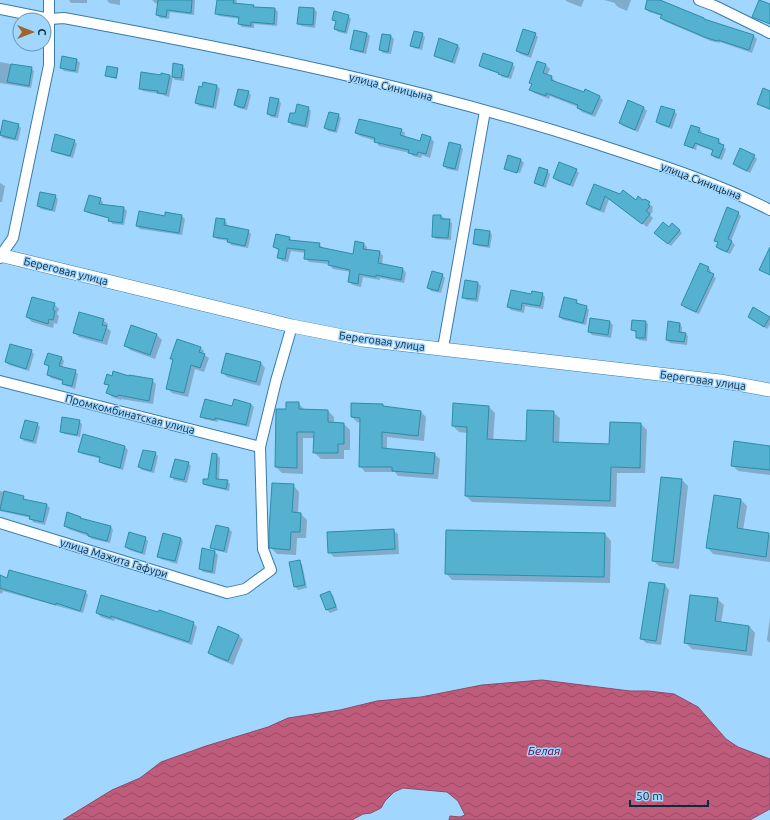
<svg xmlns="http://www.w3.org/2000/svg" width="770" height="820" viewBox="0 0 770 820" font-family="Ubuntu,sans-serif">
<style>
.water{fill:url(#water-waves);stroke:#8a4c68}
.shadow{fill:#0003}
.building{fill:#54b1cf;stroke:#2b8eaa}
.lines{fill:none;stroke-linecap:round;stroke-linejoin:round}
.minor-casing{stroke:#397ba9;stroke-width:12}
.major-casing{stroke:#397ba9;stroke-width:14}
.minor{stroke:#fff;stroke-width:10}
.major{stroke:#fff;stroke-width:13}
.labels{text-anchor:middle;stroke-width:3;stroke-linejoin:round;paint-order:stroke}
.street-label{font-size:11px;fill:#0e2a3d;stroke:#a1d6fe}
.water-label{font-size:12px;font-style:italic;fill:#660532;stroke:#a1d6fe}
</style>
<defs>
<pattern id="water-waves" width="16" height="10" patternUnits="userSpaceOnUse"><rect width="16" height="10" fill="#bf5b7b"/><path d="M0 5q4-4 8 0t8 0" fill="none" stroke="#9a4b66"/></pattern>
</defs>
<rect width="100%" height="100%" fill="#a1d6fe"/>
<path class="water" d="M 542,680 L 630,691 L 648,691 L 674,694 L 698,707 L 726,739 L 738,747 L 770,759 L 770,809 L 750,820 L 449,820 L 450,816 L 460,817 L 465,815 L 458,801 L 447,792 L 403,788 L 394,792 L 385,801 L 381,808 L 371,813 L 363,814 L 352,820 L 63,820 L 112,790 L 140,778 L 161,762 L 206,746 L 268,727 L 288,718 L 340,710 L 377,701 L 421,697 L 482,685 Z"/>
<g class="shadow">
<path d="M 69,0 L 87,0 L 87,3 L 71,3 Z"/>
<path d="M 107,0 L 120,0 L 120,5 L 109,3 Z"/>
<path d="M 152,0 L 195,0 L 194,15 L 170,12 L 169,19 L 160,18 L 157,15 L 158,4 L 155,3 Z"/>
<path d="M 218,0 L 237,0 L 236,4 L 253,6 L 255,8 L 275,9 L 278,12 L 277,26 L 254,24 L 254,28 L 242,27 L 239,24 L 240,19 L 219,16 L 216,13 Z"/>
<path d="M 565,0 L 584,0 L 581,7 L 568,2 Z"/>
<path d="M 604,0 L 631,0 L 627,11 L 618,7 L 615,4 L 615,3 Z"/>
<path d="M 648,0 L 660,0 L 705,21 L 754,36 L 757,39 L 752,53 L 720,42 L 720,43 L 711,41 L 664,21 L 661,18 L 662,16 L 649,12 L 646,9 Z"/>
<path d="M 314,9 L 317,12 L 315,28 L 301,26 L 298,23 Z"/>
<path d="M 348,16 L 351,19 L 347,34 L 338,32 L 335,29 L 336,22 L 333,19 Z"/>
<path d="M 367,33 L 370,36 L 366,54 L 354,51 L 351,48 Z"/>
<path d="M 422,34 L 425,37 L 422,50 L 414,48 L 411,46 Z"/>
<path d="M 535,34 L 538,37 L 531,58 L 520,54 L 517,51 Z"/>
<path d="M 391,36 L 394,39 L 391,54 L 383,53 L 380,50 Z"/>
<path d="M 457,45 L 460,48 L 455,64 L 438,58 L 436,55 Z"/>
<path d="M 77,60 L 80,63 L 78,73 L 64,71 L 61,68 Z"/>
<path d="M 0,62 L 31,68 L 34,71 L 31,88 L 0,83 Z"/>
<path d="M 537,62 L 546,65 L 550,69 L 547,76 L 552,77 L 555,81 L 555,82 L 584,93 L 599,96 L 603,100 L 595,117 L 582,112 L 578,108 L 578,107 L 550,96 L 549,99 L 534,93 L 531,90 L 532,85 L 530,83 Z"/>
<path d="M 174,64 L 182,66 L 185,69 L 184,81 L 175,80 L 173,77 L 169,97 L 160,94 L 143,91 L 140,88 L 162,76 L 170,75 L 172,78 Z"/>
<path d="M 512,64 L 515,67 L 511,79 L 502,77 L 500,74 L 483,68 L 480,65 Z"/>
<path d="M 117,69 L 118,70 L 117,79 L 106,76 Z"/>
<path d="M 204,84 L 217,86 L 220,89 L 216,109 L 199,106 L 196,103 Z"/>
<path d="M 248,92 L 251,95 L 247,110 L 238,108 L 235,105 Z"/>
<path d="M 770,92 L 770,110 L 761,106 L 758,104 Z"/>
<path d="M 278,100 L 281,103 L 278,118 L 271,117 L 268,114 Z"/>
<path d="M 628,102 L 644,108 L 647,111 L 638,132 L 623,126 L 620,123 Z"/>
<path d="M 308,108 L 311,111 L 308,128 L 292,125 L 289,122 L 296,115 Z"/>
<path d="M 674,111 L 677,114 L 672,129 L 660,125 L 657,122 Z"/>
<path d="M 338,115 L 341,118 L 337,133 L 328,131 L 325,128 Z"/>
<path d="M 18,125 L 21,128 L 18,141 L 3,138 L 0,135 Z"/>
<path d="M 699,129 L 702,131 L 701,134 L 719,140 L 721,143 L 721,145 L 726,149 L 722,160 L 715,158 L 712,155 L 714,151 L 697,145 L 696,150 L 688,147 L 685,144 Z"/>
<path d="M 401,130 L 405,133 L 404,137 L 421,142 L 431,138 L 434,142 L 430,158 L 422,155 L 421,158 L 413,156 L 410,153 L 379,146 L 376,141 L 360,136 L 356,133 Z"/>
<path d="M 74,141 L 77,144 L 73,158 L 55,153 L 52,150 Z"/>
<path d="M 460,146 L 463,149 L 458,171 L 447,169 L 444,166 Z"/>
<path d="M 509,156 L 521,160 L 524,163 L 520,173 L 507,169 L 507,171 L 505,169 Z"/>
<path d="M 754,156 L 757,159 L 750,173 L 737,167 L 734,164 Z"/>
<path d="M 576,170 L 579,173 L 573,187 L 557,181 L 554,178 Z"/>
<path d="M 547,171 L 550,174 L 546,188 L 538,185 L 535,183 Z"/>
<path d="M 0,183 L 5,186 L 2,202 L 0,202 Z"/>
<path d="M 595,185 L 636,201 L 645,200 L 653,207 L 652,210 L 653,211 L 650,215 L 653,218 L 647,227 L 609,199 L 604,213 L 591,208 L 587,204 Z"/>
<path d="M 55,196 L 58,199 L 55,212 L 41,209 L 38,206 Z"/>
<path d="M 100,199 L 103,202 L 102,205 L 124,208 L 127,211 L 124,225 L 112,224 L 110,219 L 88,213 L 85,210 Z"/>
<path d="M 738,213 L 741,216 L 731,241 L 735,245 L 730,254 L 720,250 L 717,247 L 719,244 L 716,241 Z"/>
<path d="M 182,216 L 185,219 L 182,235 L 140,229 L 137,226 L 165,218 Z"/>
<path d="M 441,216 L 452,223 L 451,240 L 436,239 L 433,236 Z"/>
<path d="M 225,220 L 227,223 L 227,227 L 248,231 L 251,234 L 248,248 L 231,245 L 229,241 L 217,239 L 214,236 Z"/>
<path d="M 679,230 L 682,233 L 671,246 L 658,236 Z"/>
<path d="M 490,232 L 492,235 L 490,248 L 477,246 L 474,243 Z"/>
<path d="M 289,238 L 293,241 L 319,244 L 323,248 L 354,255 L 364,244 L 367,247 L 367,250 L 380,252 L 383,256 L 382,265 L 403,269 L 406,273 L 404,283 L 380,278 L 380,280 L 363,277 L 361,287 L 353,285 L 349,282 L 351,272 L 333,269 L 329,264 L 309,262 L 305,258 L 306,253 L 291,251 L 288,262 L 282,261 L 278,257 L 279,251 L 274,247 Z"/>
<path d="M 700,264 L 709,268 L 711,271 L 710,274 L 716,278 L 699,314 L 685,308 L 683,305 Z"/>
<path d="M 442,275 L 445,278 L 441,293 L 431,291 L 428,288 Z"/>
<path d="M 478,283 L 481,286 L 478,302 L 466,300 L 463,297 Z"/>
<path d="M 542,294 L 545,297 L 543,309 L 525,306 L 524,313 L 511,310 L 508,307 L 532,296 Z"/>
<path d="M 564,298 L 577,301 L 579,305 L 586,307 L 589,310 L 586,325 L 563,320 L 560,317 Z"/>
<path d="M 54,304 L 59,309 L 57,314 L 59,316 L 57,324 L 54,323 L 53,328 L 32,322 L 27,317 Z"/>
<path d="M 754,309 L 770,319 L 770,325 L 767,329 L 749,317 Z"/>
<path d="M 103,320 L 108,324 L 107,328 L 111,331 L 107,345 L 79,337 L 74,332 Z"/>
<path d="M 610,322 L 613,325 L 611,338 L 592,335 L 589,332 Z"/>
<path d="M 645,322 L 648,324 L 647,341 L 639,340 L 637,337 L 637,333 L 632,330 Z"/>
<path d="M 680,324 L 682,327 L 682,333 L 685,334 L 688,336 L 687,345 L 670,343 L 667,340 Z"/>
<path d="M 131,326 L 157,335 L 162,340 L 155,359 L 130,350 L 125,345 Z"/>
<path d="M 200,347 L 204,351 L 203,354 L 209,358 L 204,372 L 195,369 L 188,397 L 172,393 L 168,389 L 174,361 L 171,358 Z"/>
<path d="M 31,351 L 34,354 L 29,371 L 9,365 L 6,362 Z"/>
<path d="M 62,358 L 64,361 L 62,368 L 75,371 L 78,374 L 75,389 L 66,386 L 63,384 L 64,382 L 51,378 L 48,375 L 50,368 L 45,364 Z"/>
<path d="M 261,363 L 265,368 L 260,386 L 227,377 L 222,372 Z"/>
<path d="M 112,377 L 152,380 L 156,384 L 153,404 L 121,399 L 121,400 L 112,397 L 108,393 L 109,387 L 105,383 Z"/>
<path d="M 298,403 L 305,410 L 328,411 L 334,417 L 334,423 L 344,424 L 350,430 L 350,450 L 344,450 L 344,459 L 321,459 L 314,452 L 315,438 L 303,438 L 303,474 L 282,473 L 276,467 L 287,410 Z"/>
<path d="M 251,404 L 254,407 L 249,427 L 218,420 L 218,422 L 204,419 L 202,416 L 233,407 Z"/>
<path d="M 382,405 L 385,408 L 421,412 L 426,417 L 424,441 L 387,437 L 387,449 L 434,454 L 440,459 L 438,479 L 398,476 L 395,472 L 365,472 L 360,466 L 361,423 L 357,422 L 352,417 Z"/>
<path d="M 489,407 L 495,413 L 493,441 L 527,442 L 553,412 L 560,418 L 559,443 L 610,445 L 641,424 L 647,430 L 645,473 L 617,473 L 616,507 L 472,502 L 466,496 L 468,433 L 459,432 L 453,426 Z"/>
<path d="M 79,421 L 82,424 L 80,437 L 64,434 L 61,431 Z"/>
<path d="M 37,424 L 40,427 L 36,444 L 24,441 L 21,438 Z"/>
<path d="M 83,435 L 125,447 L 128,450 L 123,470 L 103,464 L 100,461 L 101,459 L 82,454 L 79,451 Z"/>
<path d="M 770,447 L 770,475 L 738,471 L 732,465 Z"/>
<path d="M 155,453 L 158,456 L 154,473 L 142,470 L 139,467 Z"/>
<path d="M 217,455 L 220,458 L 219,481 L 227,481 L 230,484 L 229,491 L 207,486 L 204,484 L 208,480 Z"/>
<path d="M 188,463 L 191,466 L 187,483 L 174,480 L 172,477 Z"/>
<path d="M 682,480 L 688,486 L 679,569 L 659,566 L 653,560 Z"/>
<path d="M 293,485 L 299,492 L 298,513 L 301,514 L 307,520 L 306,538 L 297,538 L 296,555 L 277,554 L 270,547 Z"/>
<path d="M 0,491 L 23,497 L 26,501 L 47,505 L 50,508 L 45,525 L 33,522 L 31,518 L 0,511 Z"/>
<path d="M 741,500 L 747,506 L 743,530 L 770,535 L 770,562 L 713,554 L 707,547 Z"/>
<path d="M 80,518 L 82,520 L 111,527 L 113,530 L 110,543 L 92,539 L 88,536 L 68,529 L 65,526 Z"/>
<path d="M 217,526 L 229,529 L 232,532 L 227,553 L 214,550 L 212,547 Z"/>
<path d="M 393,530 L 398,534 L 399,554 L 334,557 L 329,552 Z"/>
<path d="M 605,534 L 611,541 L 610,583 L 452,580 L 446,573 Z"/>
<path d="M 145,538 L 148,541 L 145,555 L 129,550 L 126,547 Z"/>
<path d="M 180,538 L 183,541 L 177,564 L 161,559 L 158,556 Z"/>
<path d="M 203,550 L 215,552 L 218,555 L 215,574 L 203,572 L 200,569 Z"/>
<path d="M 299,561 L 302,564 L 307,588 L 298,590 L 295,587 L 290,563 Z"/>
<path d="M 0,576 L 8,579 L 85,592 L 88,595 L 83,613 L 3,591 L 2,594 L 0,593 Z"/>
<path d="M 665,585 L 669,590 L 661,645 L 646,643 L 641,638 Z"/>
<path d="M 330,593 L 333,595 L 338,610 L 330,613 L 327,610 L 322,596 Z"/>
<path d="M 717,599 L 724,605 L 721,623 L 749,626 L 755,633 L 752,656 L 692,649 L 685,642 Z"/>
<path d="M 97,613 L 193,623 L 197,627 L 192,645 L 115,619 L 114,621 L 101,617 Z"/>
<path d="M 770,617 L 770,643 L 767,640 Z"/>
<path d="M 239,635 L 243,640 L 233,665 L 214,657 L 209,652 Z"/>
</g>
<g class="building">
<path d="M 158,0 L 192,0 L 191,13 L 167,10 L 166,17 L 156,15 Z"/>
<path d="M 217,0 L 234,0 L 233,3 L 254,5 L 253,7 L 275,8 L 274,24 L 251,22 L 251,26 L 238,24 L 239,17 L 215,14 Z"/>
<path d="M 647,0 L 660,0 L 704,18 L 704,19 L 754,35 L 749,50 L 718,40 L 717,41 L 707,38 L 660,18 L 662,15 L 645,9 Z"/>
<path d="M 759,0 L 770,4 L 770,24 L 752,17 Z"/>
<path d="M 299,7 L 314,8 L 313,25 L 297,24 Z"/>
<path d="M 334,11 L 349,15 L 345,32 L 334,29 L 336,21 L 332,20 Z"/>
<path d="M 523,29 L 536,33 L 528,55 L 516,51 Z"/>
<path d="M 354,30 L 367,33 L 363,52 L 350,49 Z"/>
<path d="M 414,31 L 423,33 L 419,48 L 410,46 Z"/>
<path d="M 382,34 L 391,35 L 388,52 L 379,50 Z"/>
<path d="M 439,38 L 458,45 L 452,62 L 434,56 Z"/>
<path d="M 483,53 L 513,63 L 508,77 L 498,74 L 499,73 L 479,66 Z"/>
<path d="M 62,56 L 77,59 L 75,71 L 60,68 Z"/>
<path d="M 537,61 L 546,64 L 543,73 L 552,76 L 551,80 L 584,92 L 585,89 L 600,96 L 592,114 L 577,108 L 578,105 L 546,93 L 546,96 L 529,90 L 532,84 L 529,83 Z"/>
<path d="M 173,63 L 183,65 L 181,78 L 172,77 Z"/>
<path d="M 11,64 L 32,67 L 29,86 L 7,82 Z"/>
<path d="M 107,66 L 118,68 L 116,78 L 105,76 Z"/>
<path d="M 141,72 L 161,75 L 161,73 L 170,75 L 166,94 L 157,93 L 158,91 L 139,89 Z"/>
<path d="M 203,82 L 217,85 L 213,107 L 195,103 L 199,86 L 202,87 Z"/>
<path d="M 763,88 L 770,91 L 770,109 L 757,104 Z"/>
<path d="M 238,89 L 249,91 L 244,108 L 234,105 Z"/>
<path d="M 270,97 L 279,99 L 275,116 L 267,114 Z"/>
<path d="M 628,100 L 644,107 L 635,130 L 619,123 Z"/>
<path d="M 297,104 L 309,107 L 305,126 L 288,122 L 290,113 L 295,113 Z"/>
<path d="M 661,106 L 675,110 L 669,127 L 656,122 Z"/>
<path d="M 329,112 L 339,114 L 335,131 L 324,128 Z"/>
<path d="M 359,119 L 402,129 L 400,135 L 420,141 L 422,134 L 431,137 L 426,154 L 418,152 L 417,155 L 408,153 L 409,150 L 374,142 L 375,138 L 355,133 Z"/>
<path d="M 3,120 L 19,124 L 15,139 L 0,135 Z"/>
<path d="M 691,125 L 700,128 L 698,132 L 719,139 L 718,143 L 724,145 L 719,158 L 711,155 L 713,150 L 695,143 L 693,148 L 684,145 Z"/>
<path d="M 55,134 L 75,140 L 70,156 L 51,151 Z"/>
<path d="M 449,142 L 461,145 L 455,169 L 443,166 Z"/>
<path d="M 740,148 L 755,155 L 747,171 L 733,164 Z"/>
<path d="M 508,155 L 521,159 L 517,173 L 504,169 Z"/>
<path d="M 559,162 L 577,169 L 570,185 L 553,178 Z"/>
<path d="M 539,167 L 548,170 L 543,186 L 534,183 Z"/>
<path d="M 594,184 L 620,194 L 623,190 L 636,200 L 638,196 L 643,200 L 645,199 L 650,202 L 648,205 L 650,206 L 646,211 L 650,214 L 642,224 L 605,196 L 600,210 L 586,204 Z"/>
<path d="M 40,192 L 56,195 L 52,210 L 37,206 Z"/>
<path d="M 89,195 L 101,198 L 99,204 L 124,207 L 122,223 L 108,221 L 109,218 L 84,211 Z"/>
<path d="M 727,207 L 739,212 L 728,239 L 732,241 L 727,252 L 716,247 L 718,242 L 714,241 Z"/>
<path d="M 139,211 L 165,216 L 165,212 L 182,215 L 179,233 L 136,226 Z"/>
<path d="M 433,215 L 441,215 L 441,219 L 450,219 L 448,238 L 432,237 Z"/>
<path d="M 216,218 L 225,219 L 224,225 L 249,230 L 245,246 L 227,242 L 228,239 L 213,237 Z"/>
<path d="M 663,222 L 669,227 L 672,223 L 680,230 L 668,244 L 654,233 Z"/>
<path d="M 475,229 L 490,231 L 488,246 L 473,244 Z"/>
<path d="M 276,234 L 290,237 L 289,240 L 320,243 L 319,247 L 353,254 L 355,241 L 364,243 L 363,249 L 380,251 L 378,263 L 403,268 L 401,280 L 376,275 L 376,277 L 359,274 L 358,284 L 348,282 L 350,270 L 328,265 L 329,261 L 304,259 L 305,250 L 287,248 L 285,259 L 277,258 L 279,249 L 273,247 Z"/>
<path d="M 770,247 L 770,275 L 759,270 Z"/>
<path d="M 700,263 L 709,267 L 707,271 L 714,274 L 696,312 L 681,305 Z"/>
<path d="M 432,271 L 443,274 L 438,291 L 427,288 Z"/>
<path d="M 465,280 L 478,282 L 476,299 L 462,298 Z"/>
<path d="M 511,290 L 531,294 L 532,291 L 543,293 L 540,306 L 522,303 L 521,310 L 507,307 Z"/>
<path d="M 32,297 L 55,303 L 53,310 L 55,311 L 53,320 L 49,319 L 48,324 L 26,317 Z"/>
<path d="M 564,297 L 577,300 L 576,303 L 587,306 L 583,323 L 559,317 Z"/>
<path d="M 753,307 L 770,317 L 764,327 L 748,317 Z"/>
<path d="M 79,312 L 104,319 L 102,325 L 107,326 L 102,341 L 73,333 Z"/>
<path d="M 590,318 L 610,321 L 608,335 L 588,332 Z"/>
<path d="M 632,320 L 646,321 L 645,338 L 636,338 L 636,331 L 631,330 Z"/>
<path d="M 668,321 L 680,323 L 679,332 L 686,333 L 684,342 L 666,340 Z"/>
<path d="M 131,325 L 157,334 L 150,355 L 124,346 Z"/>
<path d="M 177,339 L 201,347 L 199,352 L 205,354 L 200,368 L 191,365 L 184,393 L 166,389 L 173,359 L 170,359 Z"/>
<path d="M 10,344 L 32,350 L 26,369 L 5,362 Z"/>
<path d="M 48,353 L 62,357 L 59,366 L 76,370 L 72,386 L 62,384 L 63,380 L 47,375 L 49,366 L 44,364 Z"/>
<path d="M 226,353 L 261,362 L 256,382 L 221,373 Z"/>
<path d="M 113,371 L 129,376 L 129,375 L 153,379 L 149,401 L 118,395 L 117,397 L 106,393 L 109,385 L 104,384 L 107,374 L 112,376 Z"/>
<path d="M 205,399 L 232,406 L 234,399 L 251,404 L 246,425 L 215,418 L 215,420 L 200,417 Z"/>
<path d="M 286,402 L 299,402 L 299,409 L 328,410 L 328,422 L 344,423 L 344,444 L 338,444 L 338,453 L 313,453 L 314,432 L 297,432 L 297,468 L 275,467 L 276,409 L 286,409 Z"/>
<path d="M 351,403 L 383,404 L 383,406 L 421,411 L 418,436 L 382,432 L 382,448 L 435,453 L 433,474 L 392,471 L 392,467 L 359,467 L 360,418 L 351,417 Z"/>
<path d="M 453,403 L 489,406 L 487,439 L 526,441 L 527,410 L 554,411 L 553,442 L 609,444 L 610,422 L 641,423 L 640,468 L 611,467 L 610,501 L 465,496 L 467,427 L 452,426 Z"/>
<path d="M 62,417 L 80,420 L 77,435 L 60,432 Z"/>
<path d="M 25,420 L 38,423 L 33,441 L 20,438 Z"/>
<path d="M 83,434 L 125,446 L 120,468 L 99,462 L 100,457 L 78,452 Z"/>
<path d="M 734,441 L 770,446 L 770,470 L 731,466 Z"/>
<path d="M 143,450 L 156,452 L 151,471 L 138,467 Z"/>
<path d="M 212,453 L 217,454 L 216,479 L 228,480 L 226,489 L 203,484 L 203,479 L 208,479 Z"/>
<path d="M 175,459 L 189,462 L 184,480 L 170,477 Z"/>
<path d="M 661,477 L 682,479 L 673,563 L 652,561 Z"/>
<path d="M 272,483 L 294,484 L 292,512 L 301,513 L 300,532 L 291,532 L 290,550 L 269,548 L 269,531 Z"/>
<path d="M 4,491 L 24,496 L 23,499 L 47,504 L 43,522 L 29,519 L 30,516 L 0,510 Z"/>
<path d="M 714,495 L 741,499 L 737,528 L 769,533 L 766,557 L 706,548 Z"/>
<path d="M 67,512 L 81,517 L 80,518 L 111,526 L 107,541 L 88,536 L 88,534 L 64,526 Z"/>
<path d="M 216,525 L 229,528 L 224,551 L 210,548 Z"/>
<path d="M 394,529 L 395,549 L 328,553 L 327,532 Z"/>
<path d="M 446,530 L 605,533 L 604,577 L 445,574 Z"/>
<path d="M 129,532 L 146,537 L 142,553 L 125,547 Z"/>
<path d="M 163,533 L 181,538 L 175,561 L 157,557 Z"/>
<path d="M 202,548 L 215,551 L 212,572 L 199,569 Z"/>
<path d="M 300,560 L 305,585 L 294,587 L 289,562 Z"/>
<path d="M 9,570 L 86,591 L 80,611 L 56,603 L 56,605 L 36,599 L 0,588 L 0,575 L 7,578 Z"/>
<path d="M 649,582 L 665,584 L 656,641 L 640,639 Z"/>
<path d="M 330,591 L 336,607 L 326,610 L 320,595 Z"/>
<path d="M 101,595 L 158,612 L 159,610 L 194,622 L 189,642 L 111,616 L 111,618 L 96,613 Z"/>
<path d="M 690,595 L 718,598 L 715,621 L 749,626 L 746,651 L 684,643 Z"/>
<path d="M 218,626 L 239,635 L 228,661 L 208,653 Z"/>
</g>
<g class="lines">
<defs>
<g id="minor">
<path d="M 699,0 L 715,6 L 770,33"/>
<path d="M 0,9 L 50,19 L 64,18 C 243,51 421,87 594,143 C 654,163 714,181 770,210"/>
<path d="M 0,258 L 1,255 L 13,238 L 49,65 L 49,0"/>
<path d="M 443,348 L 485,111"/>
<path d="M 0,381 L 260,447"/>
<path d="M 0,523 L 227,593 L 245,589 L 271,570 L 263,549 L 260,447 L 276,381 L 292,326"/>
</g>
<path id="major" d="M 0,255 L 292,326 L 363,340 L 720,381 L 770,390"/>
</defs>
<use href="#minor" class="minor-casing"/>
<use href="#major" class="major-casing"/>
<use href="#minor" class="minor"/>
<use href="#major" class="major"/>
</g>
<g class="labels">
<g class="street-label">
<text transform="translate(391 87) rotate(14)" y="4">улица Синицына</text>
<text transform="translate(701 181) rotate(21)" y="4">улица Синицына</text>
<text transform="translate(66 271) rotate(14)" y="4">Береговая улица</text>
<text transform="translate(382 341) rotate(8)" y="4">Береговая улица</text>
<text transform="translate(703 380) rotate(8)" y="4">Береговая улица</text>
<text transform="translate(130 414) rotate(14)" y="4">Промкомбинатская улица</text>
<text transform="translate(114 558) rotate(17)" y="4">улица Мажита Гафури</text>
</g>
<g class="water-label">
<text x="544" y="755">Белая</text>
</g>
</g>
<g transform="translate(32 32) rotate(90)"><circle r="19" fill="#a1d6fe" stroke="#6691b1"/>
<path d="M0-3L7 15L0 10L-7 15Z" fill="#a16428"/>
<text y="-6" font-size="11" font-weight="bold" text-anchor="middle" fill="#0e2a3d">С</text>
</g>
<path d="M630 800v6h78v-6" fill="none" stroke="#0e2a3d" stroke-width="2"/>
<text x="636" y="800" font-size="12" fill="#0e2a3d" stroke="#a1d6fe" stroke-width="3" paint-order="stroke">50 m</text>
</svg>
